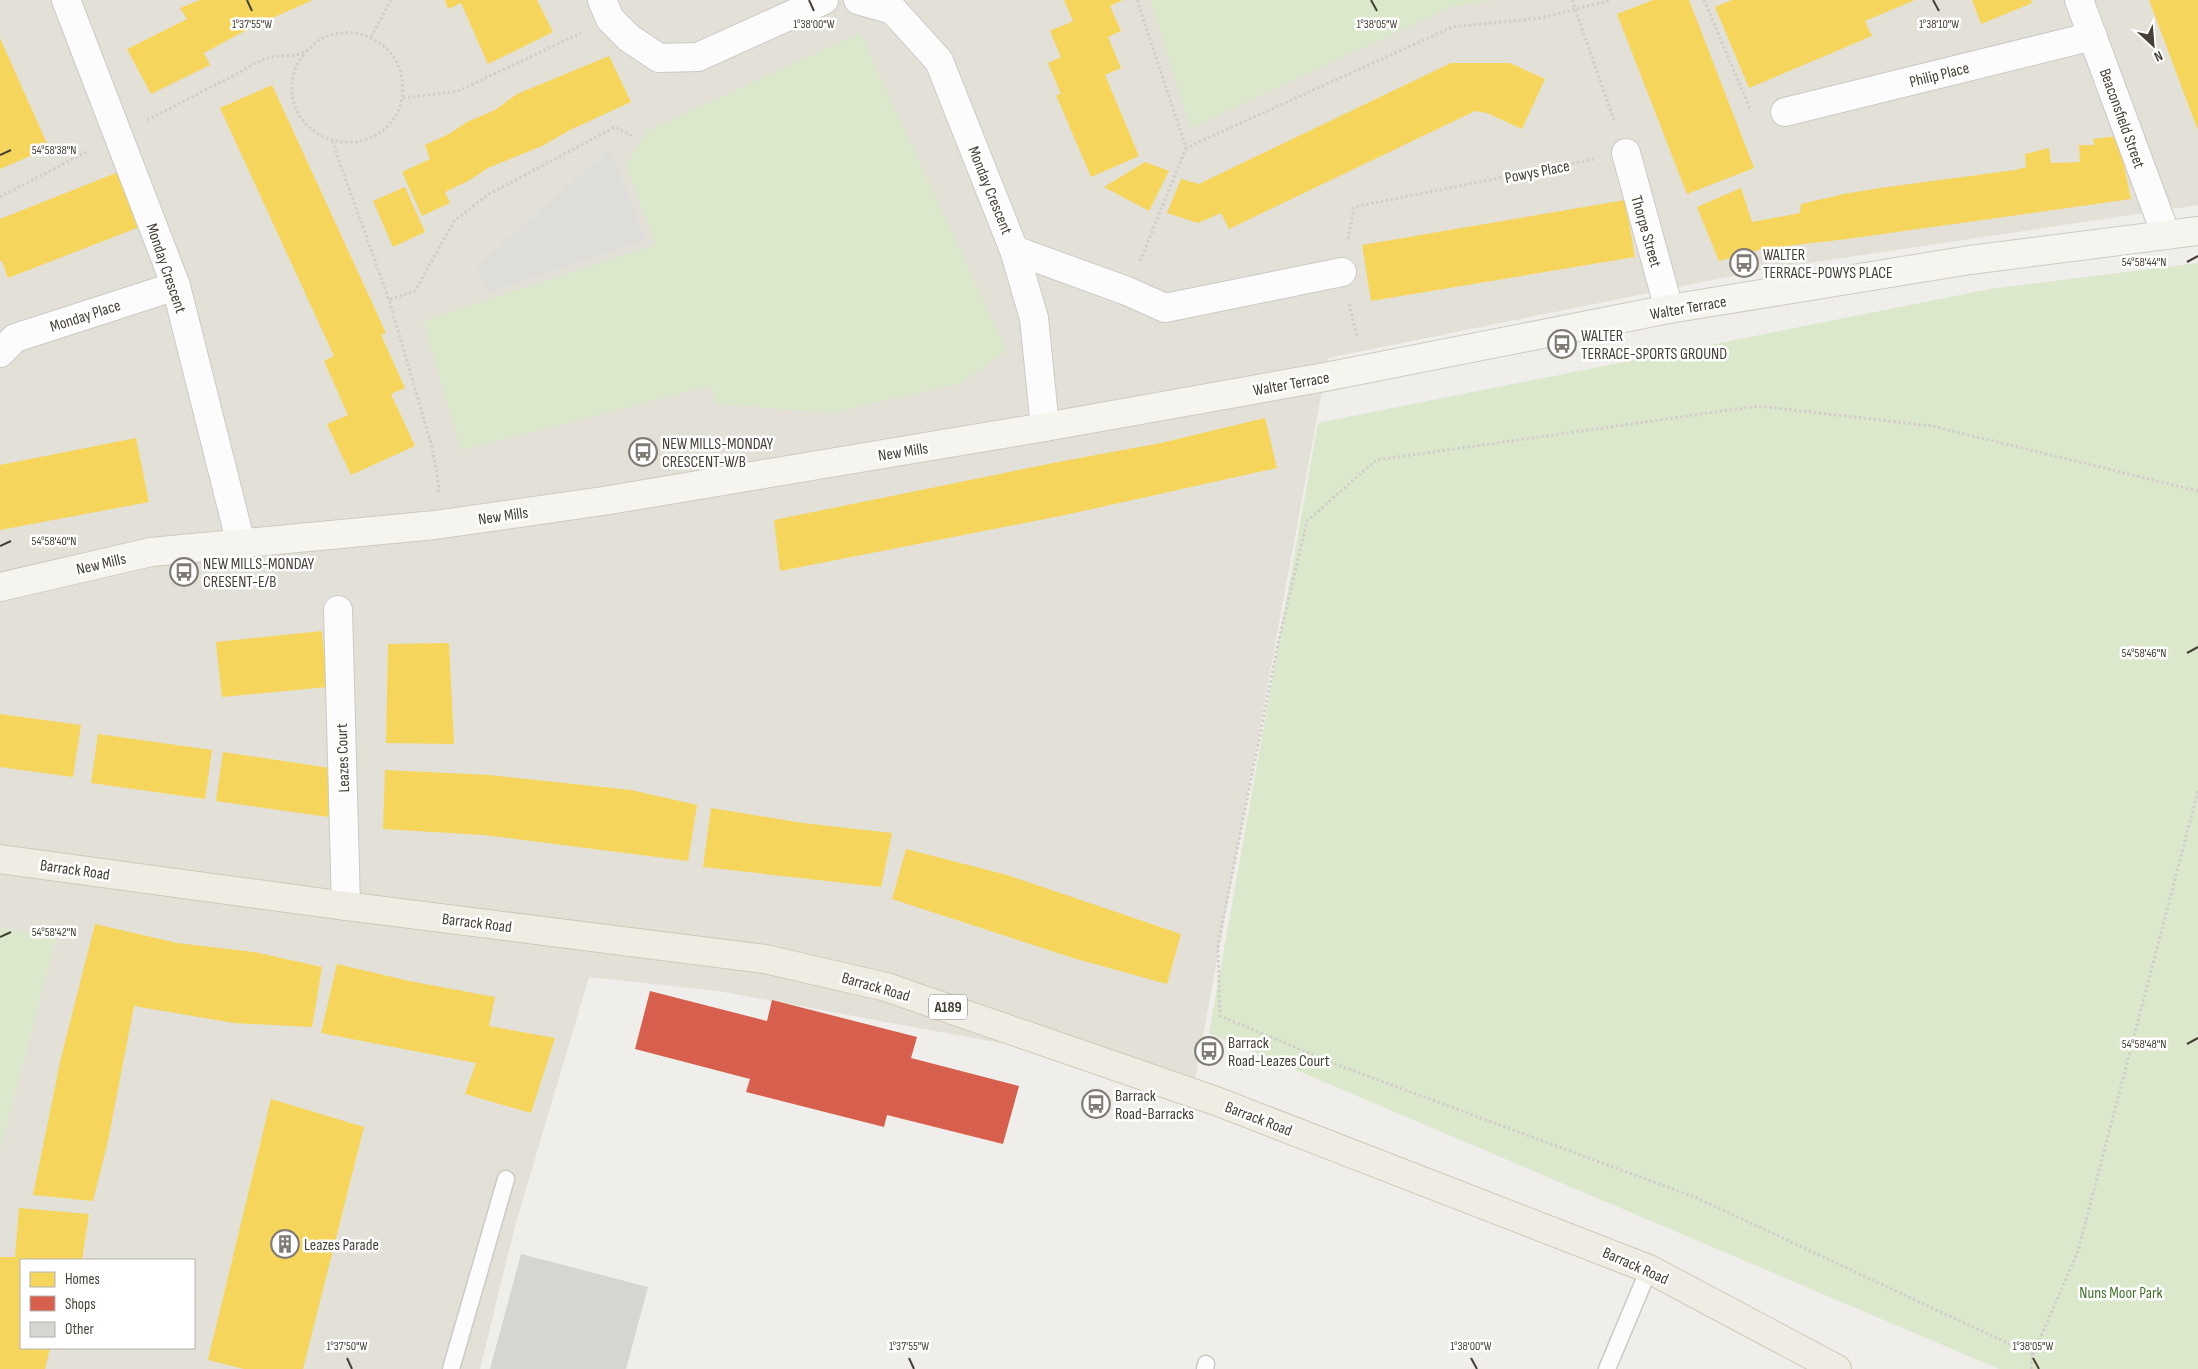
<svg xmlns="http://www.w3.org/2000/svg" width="2198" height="1369" viewBox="0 0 2198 1369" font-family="'Sofia Sans Condensed',sans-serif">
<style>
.residential{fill:#e3e0d7;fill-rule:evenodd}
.green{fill:#dce8cc}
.parking{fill:#deddda}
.homes{fill:#f6d55c}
.shops{fill:#d6604d}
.building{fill:#d7d5d1}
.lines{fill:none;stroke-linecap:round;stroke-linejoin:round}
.lane-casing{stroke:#cccac6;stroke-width:19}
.street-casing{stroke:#cccac6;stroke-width:30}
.secondary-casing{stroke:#cecbc1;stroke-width:30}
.primary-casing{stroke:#d0c9b8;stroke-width:30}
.path{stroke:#d1cecb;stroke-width:3;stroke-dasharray:2.5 2.5;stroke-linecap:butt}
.lane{stroke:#fdfcfc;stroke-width:16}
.street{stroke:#fdfcfc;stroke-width:28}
.secondary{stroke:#f5f4ef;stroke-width:28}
.primary{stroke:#efece4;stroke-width:28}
.ticks{fill:none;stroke:#453f36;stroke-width:2}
.labels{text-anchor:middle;stroke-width:5;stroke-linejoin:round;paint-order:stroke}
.shield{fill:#fff;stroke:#7d7972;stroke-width:1}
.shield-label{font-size:15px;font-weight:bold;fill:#453f36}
.street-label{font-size:16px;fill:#453f36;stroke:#fff}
.poi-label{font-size:16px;fill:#453f36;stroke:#fff;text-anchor:start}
.park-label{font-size:16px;fill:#47722e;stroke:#fff}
.ticks-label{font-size:12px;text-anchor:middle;fill:#453f36;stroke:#fff;stroke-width:5;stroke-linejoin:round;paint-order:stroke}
</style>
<rect width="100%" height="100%" fill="#efeeea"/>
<path class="residential" d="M 0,0 L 2198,0 L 2198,205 L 1762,270 L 1328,358 L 1195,1079 L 718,991 L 589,977 L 515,1226 L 480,1369 L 0,1369 L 0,1151 L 57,936 L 0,928 ZM 21,1260 L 194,1260 L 194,1348 L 21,1348 Z"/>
<g class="green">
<path d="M 1150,0 L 1494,0 L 1451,7 L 1191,128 Z"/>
<path d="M 860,33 L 1007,351 L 961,383 L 832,413 L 717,404 L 710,386 L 461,450 L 423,321 L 656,245 L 626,166 L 647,131 Z"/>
<path d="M 2198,263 L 2198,1369 L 1999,1369 L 1209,1033 L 1318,423 L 1990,289 Z"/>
<path d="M 0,928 L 57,936 L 0,1151 Z"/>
</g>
<path class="parking" d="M 610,149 L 646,240 L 487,293 L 476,267 Z"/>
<g class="homes">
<path d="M 200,0 L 313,0 L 252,27 L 204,53 L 210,65 L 151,94 L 127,49 L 187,19 L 180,8 Z"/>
<path d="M 445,0 L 537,0 L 553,32 L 488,64 L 461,3 L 448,9 Z"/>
<path d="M 1064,0 L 1123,0 L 1110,6 L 1121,31 L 1108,37 L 1121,68 L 1105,75 L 1139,156 L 1091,177 L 1056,95 L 1061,94 L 1048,63 L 1061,57 L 1050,31 L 1073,21 Z"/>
<path d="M 1653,0 L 1689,0 L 1754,168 L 1687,194 L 1617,14 Z"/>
<path d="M 1732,0 L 1915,0 L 1865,21 L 1872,36 L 1749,88 L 1715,7 Z"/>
<path d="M 1972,0 L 2031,0 L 2032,3 L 1981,24 Z"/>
<path d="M 2149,0 L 2198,0 L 2198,130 L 2191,112 Z"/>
<path d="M 0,38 L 49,148 L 0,169 Z"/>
<path d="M 609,56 L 631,102 L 570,130 L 542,146 L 488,168 L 468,181 L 445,192 L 450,203 L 422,216 L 402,172 L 430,159 L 425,145 L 449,134 L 467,122 L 495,110 L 517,94 Z"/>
<path d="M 1451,63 L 1510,63 L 1545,79 L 1522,129 L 1487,113 L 1475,111 L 1229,229 L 1221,213 L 1198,223 L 1167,213 L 1181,179 L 1199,184 L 1205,181 Z"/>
<path d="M 272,85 L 386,333 L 381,335 L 405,388 L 391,394 L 415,446 L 351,475 L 327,424 L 348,415 L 324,361 L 334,356 L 220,108 Z"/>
<path d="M 2118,136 L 2131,199 L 1847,239 L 1762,249 L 1719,261 L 1697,207 L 1741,188 L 1752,222 L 1800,213 L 1801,204 L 1844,194 L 1880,188 L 2015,170 L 2026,167 L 2025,154 L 2049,148 L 2051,163 L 2080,162 L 2079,145 L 2094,145 L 2093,139 Z"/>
<path d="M 1145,162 L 1169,171 L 1149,211 L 1104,187 Z"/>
<path d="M 121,171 L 142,226 L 8,278 L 2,261 L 0,261 L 0,219 Z"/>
<path d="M 405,187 L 425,232 L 393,247 L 373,201 Z"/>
<path d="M 1625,200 L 1635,257 L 1371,301 L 1362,245 Z"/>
<path d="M 1265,418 L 1277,468 L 1065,515 L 780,571 L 774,520 L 1058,462 L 1161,443 Z"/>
<path d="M 136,438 L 149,502 L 0,530 L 0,465 Z"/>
<path d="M 322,631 L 327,687 L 222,697 L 216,642 Z"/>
<path d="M 449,643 L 454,744 L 386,743 L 388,644 Z"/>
<path d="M 0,714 L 81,725 L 73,777 L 0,767 Z"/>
<path d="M 98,734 L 212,750 L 205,799 L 91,783 Z"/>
<path d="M 223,752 L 337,769 L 329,817 L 216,801 Z"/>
<path d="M 385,770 L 490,775 L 631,790 L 697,805 L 688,861 L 484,835 L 383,829 Z"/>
<path d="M 711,808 L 803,823 L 892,833 L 881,887 L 703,867 Z"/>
<path d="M 906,849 L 1007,875 L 1181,934 L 1167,984 L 1073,958 L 892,899 Z"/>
<path d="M 95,924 L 177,943 L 254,952 L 322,967 L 312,1027 L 234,1023 L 134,1006 L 108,1141 L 93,1201 L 33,1195 L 61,1058 Z"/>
<path d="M 337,964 L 409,981 L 495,997 L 489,1026 L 555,1038 L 531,1113 L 465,1094 L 476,1063 L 321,1033 Z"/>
<path d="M 271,1099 L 364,1127 L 303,1369 L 244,1369 L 208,1360 Z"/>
<path d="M 19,1208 L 89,1214 L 82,1260 L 21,1260 L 21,1348 L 50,1348 L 45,1369 L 0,1369 L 0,1257 L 15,1257 Z"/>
</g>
<path class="shops" d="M 650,991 L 767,1021 L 772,1000 L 917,1037 L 911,1058 L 1019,1086 L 1003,1144 L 887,1115 L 884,1127 L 746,1092 L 750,1079 L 635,1049 Z"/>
<path class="building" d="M 521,1254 L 648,1287 L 626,1369 L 490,1369 Z"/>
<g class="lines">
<defs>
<g id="lane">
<path d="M 451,1369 L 506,1179"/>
<path d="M 1205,1369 L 1206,1364"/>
<path d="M 1607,1369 L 1649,1269"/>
</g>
<g id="street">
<path d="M 66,0 L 176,286 L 241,544"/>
<path d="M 602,0 L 610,19 L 629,38 L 659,58 L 698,57 L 824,0"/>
<path d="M 858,0 L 893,10 L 939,61 L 1014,250 L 1034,318 L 1045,427"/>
<path d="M 2079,0 L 2166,235"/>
<path d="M 1785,112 L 2093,36"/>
<path d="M 1626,153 L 1669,309"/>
<path d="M 1014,250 L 1127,291 L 1165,308 L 1342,272"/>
<path d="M 0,353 L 15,338 L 176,286"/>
<path d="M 338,610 L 346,906"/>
</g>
<path id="secondary" d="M 0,587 L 151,552 L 435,525 L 603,501 L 1045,427 L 1325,377 L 1669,309 L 1970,260 L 2198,231"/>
<path id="primary" d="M 0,859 L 346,906 L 765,959 L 886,987 L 1216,1101 L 1649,1269 L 1837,1369"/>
</defs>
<use href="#lane" class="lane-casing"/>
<use href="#street" class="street-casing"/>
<use href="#secondary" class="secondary-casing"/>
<use href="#primary" class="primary-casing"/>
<g class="path">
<path d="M 1137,0 L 1186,148 L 1452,27 L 1541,18 L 1611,0"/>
<path d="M 1572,0 L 1615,123"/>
<path d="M 1704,0 L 1751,111"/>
<path d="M 371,37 L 391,0"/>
<path d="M 403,98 L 458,91 L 581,33"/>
<path d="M 147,120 C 175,106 203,91 231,77 C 242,71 255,62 268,58 C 279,55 295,57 305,52 C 310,49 314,43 319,40 C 346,24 383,35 397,63 C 405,79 405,102 395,117 C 358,171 274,131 295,69 C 297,63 302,57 305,52"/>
<path d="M 332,141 L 389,300"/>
<path d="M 0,197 L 88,151"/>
<path d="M 1348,239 L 1354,207 L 1594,159"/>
<path d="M 1140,261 L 1186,148"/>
<path d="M 1349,304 L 1357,337"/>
<path d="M 438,492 L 439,487 L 432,447 L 389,300 L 415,291 L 454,221 L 489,194 L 615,127 L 632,136"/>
<path d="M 2033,1355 L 1697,1198 L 1343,1067 L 1220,1016 L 1218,945 L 1279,639 L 1307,521 L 1376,460 L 1758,406 L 1932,426 L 2198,491"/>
<path d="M 2031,1369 L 2033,1355 L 2078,1251 L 2198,791"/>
</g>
<use href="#lane" class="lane"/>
<use href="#street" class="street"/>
<use href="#secondary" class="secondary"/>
<use href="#primary" class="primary"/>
</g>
<path class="ticks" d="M 247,0 L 252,11M 809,0 L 814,11M 1371,0 L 1377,11M 1933,0 L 1939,11M 0,155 L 11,150M 2187,262 L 2198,256M 0,546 L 11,541M 2187,653 L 2198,647M 0,937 L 11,932M 2187,1044 L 2198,1038M 347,1358 L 352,1369M 909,1358 L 914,1369M 1471,1358 L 1477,1369M 2033,1358 L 2039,1369"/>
<defs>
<symbol id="bus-ring" viewBox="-11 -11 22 22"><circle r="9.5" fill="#fff" stroke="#807c75" stroke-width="1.5"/><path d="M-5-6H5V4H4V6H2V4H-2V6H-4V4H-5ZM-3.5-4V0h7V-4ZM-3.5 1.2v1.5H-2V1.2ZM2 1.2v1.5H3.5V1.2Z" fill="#807c75"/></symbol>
<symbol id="building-ring" viewBox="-11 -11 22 22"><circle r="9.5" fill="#fff" stroke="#807c75" stroke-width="1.5"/><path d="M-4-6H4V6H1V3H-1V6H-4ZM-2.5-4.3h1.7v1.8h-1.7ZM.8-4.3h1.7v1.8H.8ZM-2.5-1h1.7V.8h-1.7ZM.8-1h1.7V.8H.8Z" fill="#807c75"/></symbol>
</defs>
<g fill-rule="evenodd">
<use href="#bus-ring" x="1728" y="247" width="32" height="32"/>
<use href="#bus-ring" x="1546" y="328" width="32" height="32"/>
<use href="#bus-ring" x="627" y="436" width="32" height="32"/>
<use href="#bus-ring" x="168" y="556" width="32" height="32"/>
<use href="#bus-ring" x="1193" y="1035" width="32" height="32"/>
<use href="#bus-ring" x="1080" y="1088" width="32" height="32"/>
<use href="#building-ring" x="269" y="1228" width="32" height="32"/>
</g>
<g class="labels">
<rect class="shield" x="929" y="994.5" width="38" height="25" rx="4"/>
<g class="shield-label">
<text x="948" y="1012">A189</text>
</g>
<g class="street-label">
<text transform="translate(1939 74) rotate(-14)" y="6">Philip Place</text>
<text transform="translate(2123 118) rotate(70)" y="6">Beaconsfield Street</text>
<text transform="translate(1537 171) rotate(-11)" y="6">Powys Place</text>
<text transform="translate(991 190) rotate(68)" y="6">Monday Crescent</text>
<text transform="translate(1647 231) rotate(74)" y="6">Thorpe Street</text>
<text transform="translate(167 268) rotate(71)" y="6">Monday Crescent</text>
<text transform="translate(1688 307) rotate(-10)" y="6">Walter Terrace</text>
<text transform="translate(85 315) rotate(-18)" y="6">Monday Place</text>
<text transform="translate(1291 383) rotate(-10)" y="6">Walter Terrace</text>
<text transform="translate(903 451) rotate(-9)" y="6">New Mills</text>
<text transform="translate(503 515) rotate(-8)" y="6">New Mills</text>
<text transform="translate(101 563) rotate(-13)" y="6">New Mills</text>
<text transform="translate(342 758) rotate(-92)" y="6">Leazes Court</text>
<text transform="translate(75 869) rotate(8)" y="6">Barrack Road</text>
<text transform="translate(477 922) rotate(7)" y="6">Barrack Road</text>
<text transform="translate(876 986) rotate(16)" y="6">Barrack Road</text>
<text transform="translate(1259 1118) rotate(21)" y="6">Barrack Road</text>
<text transform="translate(1636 1265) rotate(24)" y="6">Barrack Road</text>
</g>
<g class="poi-label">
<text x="1763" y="260">WALTER<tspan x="1763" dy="18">TERRACE-POWYS PLACE</tspan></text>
<text x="1581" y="341">WALTER<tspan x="1581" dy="18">TERRACE-SPORTS GROUND</tspan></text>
<text x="662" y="449">NEW MILLS-MONDAY<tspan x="662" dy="18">CRESCENT-W/B</tspan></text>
<text x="203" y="569">NEW MILLS-MONDAY<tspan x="203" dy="18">CRESENT-E/B</tspan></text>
<text x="1228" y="1048">Barrack<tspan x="1228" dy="18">Road-Leazes Court</tspan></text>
<text x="1115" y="1101">Barrack<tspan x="1115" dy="18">Road-Barracks</tspan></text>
<text x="304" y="1250">Leazes Parade</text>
</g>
<g class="park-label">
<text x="2121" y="1298">Nuns Moor Park</text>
</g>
</g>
<g class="ticks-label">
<text x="252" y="28">1°37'55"W</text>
<text x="814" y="28">1°38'00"W</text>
<text x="1377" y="28">1°38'05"W</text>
<text x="1939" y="28">1°38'10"W</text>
<text x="54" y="154">54°58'38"N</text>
<text x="2144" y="266">54°58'44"N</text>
<text x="54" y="545">54°58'40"N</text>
<text x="2144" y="657">54°58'46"N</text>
<text x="54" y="936">54°58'42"N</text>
<text x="2144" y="1048">54°58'48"N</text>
<text x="347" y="1350">1°37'50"W</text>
<text x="909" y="1350">1°37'55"W</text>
<text x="1471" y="1350">1°38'00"W</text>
<text x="2033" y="1350">1°38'05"W</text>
</g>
<rect x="20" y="1259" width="175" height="90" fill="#ffffff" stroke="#b5b2af"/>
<rect x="30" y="1272" width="25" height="15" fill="#f6d55c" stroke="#b5b2af"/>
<text x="65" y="1284" font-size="15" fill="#453f36">Homes</text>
<rect x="30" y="1296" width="25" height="15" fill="#d6604d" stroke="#b5b2af"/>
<text x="65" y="1309" font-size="15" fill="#453f36">Shops</text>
<rect x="30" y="1322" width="25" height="15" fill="#d7d5d1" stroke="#b5b2af"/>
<text x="65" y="1334" font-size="15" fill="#453f36">Other</text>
<g transform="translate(2153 45) rotate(154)" stroke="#ffffff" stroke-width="4" paint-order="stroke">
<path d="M0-4L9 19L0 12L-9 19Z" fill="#453f36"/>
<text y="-8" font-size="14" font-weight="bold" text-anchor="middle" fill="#453f36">N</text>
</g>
</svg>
